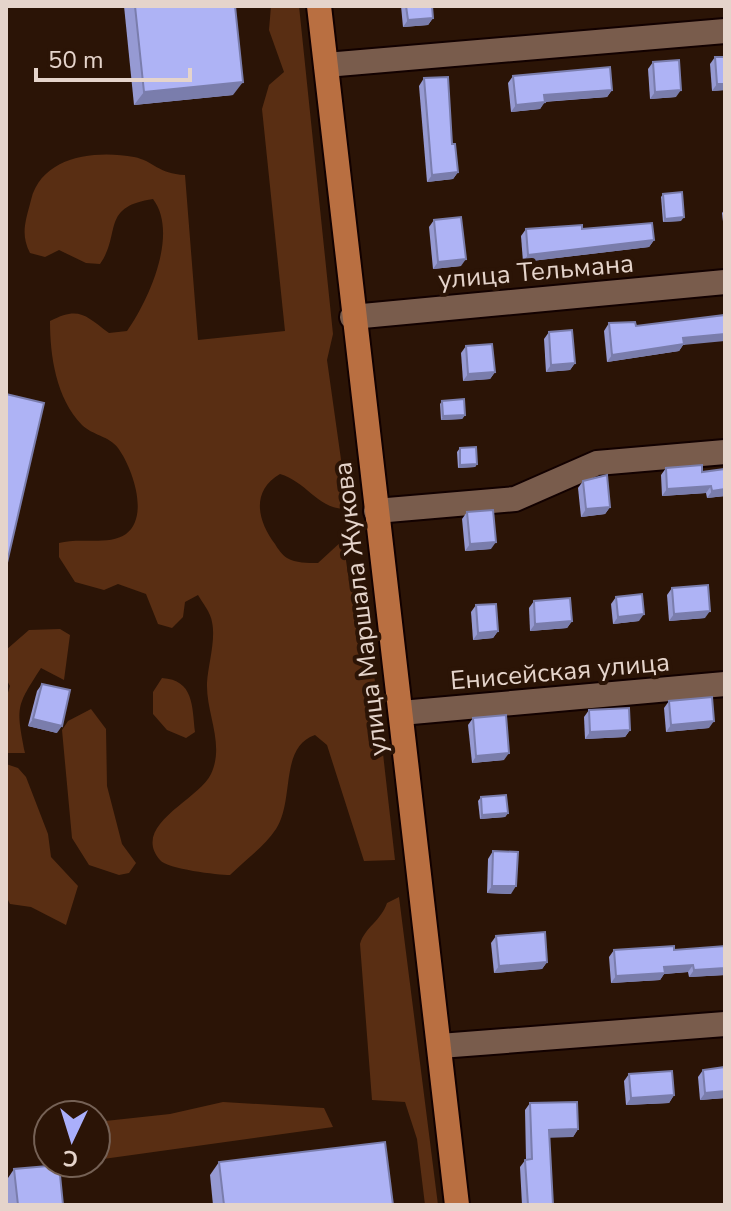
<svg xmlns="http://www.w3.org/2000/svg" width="731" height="1211" viewBox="0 0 731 1211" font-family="'Nunito Sans',sans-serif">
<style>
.green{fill:#592e13}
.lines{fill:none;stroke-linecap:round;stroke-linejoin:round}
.minor-casing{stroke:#120100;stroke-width:28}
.major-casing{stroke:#120100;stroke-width:28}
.minor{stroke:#795c4c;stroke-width:24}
.major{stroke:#b96f41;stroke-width:24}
.wall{fill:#969ad3}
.shaded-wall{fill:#7a7dac}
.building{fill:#aeb3f5;stroke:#7a7dac;stroke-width:2}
.labels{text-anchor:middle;stroke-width:8;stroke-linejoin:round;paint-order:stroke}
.street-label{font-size:26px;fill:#e5d4cb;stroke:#2b1406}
</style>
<rect width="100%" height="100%" fill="#2b1406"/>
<g class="green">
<path d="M 271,6 L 299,6 L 333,334 L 327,360 L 346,495 L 343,509 C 317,507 305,481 280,474 C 251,491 257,520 275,544 C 278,549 282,555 287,558 C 296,563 307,563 318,563 L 343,540 L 349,581 L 364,585 L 395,860 L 364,861 L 327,745 L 315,735 C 279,747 295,800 276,829 C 265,846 244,861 230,875 C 218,875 167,869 160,860 C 130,825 199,800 211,774 C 225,744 206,714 207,683 C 208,665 216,640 212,622 C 211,613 202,602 198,595 L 185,602 L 183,617 L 172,628 L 158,624 L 146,594 L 118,584 L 104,590 L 75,582 L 59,557 L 59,543 C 79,537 109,546 126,534 C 150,516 132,467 118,448 C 109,436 92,435 82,425 C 56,398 50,356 50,321 C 79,306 85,315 109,333 L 127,331 C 149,300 179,233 153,199 C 100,207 122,233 100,264 L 86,263 L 59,250 L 45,257 L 30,253 C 20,234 26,220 31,200 C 42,155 97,150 134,157 C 154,161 158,174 185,175 L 198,340 L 285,331 L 262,109 L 269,85 L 284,72 L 269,30 Z"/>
<path d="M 60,629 L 70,635 L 64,680 L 41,668 C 16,707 16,706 25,753 L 6,753 L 6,699 L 10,686 L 6,679 L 6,650 L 29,630 Z"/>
<path d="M 162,678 C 194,680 192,706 195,732 L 186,738 L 167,730 L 153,714 L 153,692 Z"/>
<path d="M 91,709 L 106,729 L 107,786 L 122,844 L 136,863 L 129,873 L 119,875 L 89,865 L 72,838 L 62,730 L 68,721 Z"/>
<path d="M 6,764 L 18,768 L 26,777 L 48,834 L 51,857 L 78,886 L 66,925 L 31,907 L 10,904 L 6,896 Z"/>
<path d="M 399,897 L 438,1205 L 425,1205 L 417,1139 L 405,1102 L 372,1100 L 360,944 C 365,927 381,921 387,903 Z"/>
<path d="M 223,1102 L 324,1108 L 333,1127 L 96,1160 L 96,1122 L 170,1114 Z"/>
</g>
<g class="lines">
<defs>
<g id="minor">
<path d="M 326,65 L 725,31"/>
<path d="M 352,317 L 725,282"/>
<path d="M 376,511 L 515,499 L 597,463 L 725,452"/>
<path d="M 401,713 L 725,684"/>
<path d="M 440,1046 L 725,1024"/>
</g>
<path id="major" d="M 319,6 L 457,1205"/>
</defs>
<use href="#minor" class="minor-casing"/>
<use href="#major" class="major-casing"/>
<use href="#minor" class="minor"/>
<use href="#major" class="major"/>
</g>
<g class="wall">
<path d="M 124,6 L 235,6 L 233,95 L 134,105 Z"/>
<path d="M 401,6 L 432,6 L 433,18 L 428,25 L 403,27 Z"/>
<path d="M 715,57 L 725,57 L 725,90 L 712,91 L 710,64 Z"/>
<path d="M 653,62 L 676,97 L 650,99 L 648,69 Z"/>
<path d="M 513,76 L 612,90 L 607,97 L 544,102 L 540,109 L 511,112 L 508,83 Z"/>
<path d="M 424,78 L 452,144 L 458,172 L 453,179 L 427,182 L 419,86 Z"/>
<path d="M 663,194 L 681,221 L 663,222 L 661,197 Z"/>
<path d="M 725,209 L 725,239 L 722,213 Z"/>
<path d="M 434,220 L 461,266 L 433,269 L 429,227 Z"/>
<path d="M 526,229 L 582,229 L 654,240 L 649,247 L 523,262 L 521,236 Z"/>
<path d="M 609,323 L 636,326 L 683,345 L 679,351 L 607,362 L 604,331 Z"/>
<path d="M 549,332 L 575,363 L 570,370 L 546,372 L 544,339 Z"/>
<path d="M 466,346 L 495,372 L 490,379 L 463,381 L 461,353 Z"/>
<path d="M 442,401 L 465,415 L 462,419 L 441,420 L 440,404 Z"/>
<path d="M 460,448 L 477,464 L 475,467 L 458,468 L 457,452 Z"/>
<path d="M 666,468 L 702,472 L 725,469 L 725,496 L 707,498 L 706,493 L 662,496 L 661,475 Z"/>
<path d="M 583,481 L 610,507 L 605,514 L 581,517 L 578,488 Z"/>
<path d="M 467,512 L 491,549 L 465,551 L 462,519 Z"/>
<path d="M 672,588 L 705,618 L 669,621 L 667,595 Z"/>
<path d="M 616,597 L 639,621 L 613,624 L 611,604 Z"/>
<path d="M 534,601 L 572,621 L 567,628 L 530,631 L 529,608 Z"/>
<path d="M 476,605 L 498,631 L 493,638 L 473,640 L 471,612 Z"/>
<path d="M 42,684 L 57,733 L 28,726 L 37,691 Z"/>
<path d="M 669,701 L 709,728 L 666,732 L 664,708 Z"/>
<path d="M 589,710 L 630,730 L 625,737 L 585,739 L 584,717 Z"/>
<path d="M 473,718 L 504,760 L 472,763 L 468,725 Z"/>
<path d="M 481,797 L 508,813 L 505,817 L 480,819 L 478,801 Z"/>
<path d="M 493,851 L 511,894 L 487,893 L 488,859 Z"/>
<path d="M 496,936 L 547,962 L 542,969 L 494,973 L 491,943 Z"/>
<path d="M 725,946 L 725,975 L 689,977 L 688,972 L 664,974 L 660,980 L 611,983 L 609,957 L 614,950 L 674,950 Z"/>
<path d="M 725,1067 L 725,1098 L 700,1100 L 698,1077 L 703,1070 Z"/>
<path d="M 629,1074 L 674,1095 L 669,1103 L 626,1105 L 624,1081 Z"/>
<path d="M 530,1103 L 578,1129 L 573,1137 L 549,1137 L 553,1205 L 522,1205 L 520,1167 L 526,1159 L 525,1110 Z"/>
<path d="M 219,1162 L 393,1205 L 213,1205 L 210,1175 Z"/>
<path d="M 14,1169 L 63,1205 L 8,1205 L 6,1181 Z"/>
</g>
<g class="shaded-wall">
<path d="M 433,18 L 428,25 L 403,27 L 408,20 Z"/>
<path d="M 243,82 L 233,95 L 134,105 L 144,92 Z"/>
<path d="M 717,84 L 725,84 L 725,90 L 712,91 Z"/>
<path d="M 612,90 L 607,97 L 539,102 L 544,95 Z"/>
<path d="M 681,90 L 676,97 L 650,99 L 655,92 Z"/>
<path d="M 545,102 L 540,109 L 511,112 L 516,105 Z"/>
<path d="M 458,172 L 453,179 L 427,182 L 432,175 Z"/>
<path d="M 684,217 L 681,221 L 663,222 L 665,219 Z"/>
<path d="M 654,240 L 649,247 L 523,262 L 528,255 Z"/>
<path d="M 466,259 L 461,266 L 433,269 L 438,262 Z"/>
<path d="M 725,334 L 725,341 L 683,345 L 679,351 L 607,362 L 612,355 L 683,338 Z"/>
<path d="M 575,363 L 570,370 L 546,372 L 551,365 Z"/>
<path d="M 495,372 L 490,379 L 463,381 L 468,374 Z"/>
<path d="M 465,415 L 462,419 L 441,420 L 443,416 Z"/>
<path d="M 477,464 L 475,467 L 458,468 L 460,465 Z"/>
<path d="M 711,486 L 706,493 L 662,496 L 667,489 Z"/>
<path d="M 725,489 L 725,496 L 707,498 L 712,491 Z"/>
<path d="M 610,507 L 605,514 L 581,517 L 586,509 Z"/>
<path d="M 496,542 L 491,549 L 465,551 L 470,544 Z"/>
<path d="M 710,611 L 705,618 L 669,621 L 674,614 Z"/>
<path d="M 644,614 L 639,621 L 613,624 L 618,617 Z"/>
<path d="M 572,621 L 567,628 L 530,631 L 535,624 Z"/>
<path d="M 498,631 L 493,638 L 473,640 L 478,633 Z"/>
<path d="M 33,719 L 62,726 L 57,733 L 28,726 Z"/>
<path d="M 714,721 L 709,728 L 666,732 L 671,725 Z"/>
<path d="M 630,730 L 625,737 L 585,739 L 590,732 Z"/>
<path d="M 509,753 L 504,760 L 472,763 L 476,756 Z"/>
<path d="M 508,813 L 505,817 L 480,819 L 482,815 Z"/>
<path d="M 492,886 L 516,886 L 511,894 L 487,893 Z"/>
<path d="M 547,962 L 542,969 L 494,973 L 499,966 Z"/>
<path d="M 693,965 L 688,972 L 664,974 L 660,980 L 611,983 L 616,976 L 664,967 Z"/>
<path d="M 725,968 L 725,975 L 689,977 L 694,970 Z"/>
<path d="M 725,1091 L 725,1098 L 700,1100 L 705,1093 Z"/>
<path d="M 674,1095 L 669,1103 L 626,1105 L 631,1098 Z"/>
<path d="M 578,1129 L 573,1137 L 544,1138 L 549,1130 Z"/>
</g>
<g class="building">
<path d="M 135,6 L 235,6 L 243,82 L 144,92 Z"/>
<path d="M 406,6 L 432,6 L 433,18 L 408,20 Z"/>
<path d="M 715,57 L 725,57 L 725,84 L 717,84 Z"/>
<path d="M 679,60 L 681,90 L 655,92 L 653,62 Z"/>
<path d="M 610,67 L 612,90 L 544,95 L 545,102 L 516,105 L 513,76 Z"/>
<path d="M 448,77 L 452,144 L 455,144 L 458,172 L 432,175 L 424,78 Z"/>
<path d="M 682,192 L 684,217 L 665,219 L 663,194 Z"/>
<path d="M 461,217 L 466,259 L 438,262 L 434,220 Z"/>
<path d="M 652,223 L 654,240 L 528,255 L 526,229 L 582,225 L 582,229 Z"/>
<path d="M 725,315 L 725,334 L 683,338 L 684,344 L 612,355 L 609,323 L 635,322 L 636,326 Z"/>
<path d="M 572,330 L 575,363 L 551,365 L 549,332 Z"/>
<path d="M 492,344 L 495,372 L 468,374 L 466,346 Z"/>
<path d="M 6,394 L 44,403 L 6,567 Z"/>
<path d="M 464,399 L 465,415 L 443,416 L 442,401 Z"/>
<path d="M 476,447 L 477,464 L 460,465 L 460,448 Z"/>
<path d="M 702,465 L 702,472 L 725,469 L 725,489 L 712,491 L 711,486 L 667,489 L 666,468 Z"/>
<path d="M 607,475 L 610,507 L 586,509 L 583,481 Z"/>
<path d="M 493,510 L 496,542 L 470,544 L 467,512 Z"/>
<path d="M 708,585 L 710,611 L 674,614 L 672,588 Z"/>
<path d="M 642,594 L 644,614 L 618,617 L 616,597 Z"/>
<path d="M 570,598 L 572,621 L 535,624 L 534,601 Z"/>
<path d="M 496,604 L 498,631 L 478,633 L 476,605 Z"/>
<path d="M 42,684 L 70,690 L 62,726 L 33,719 Z"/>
<path d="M 712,697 L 714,721 L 671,725 L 669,701 Z"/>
<path d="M 629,708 L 630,730 L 590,732 L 589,710 Z"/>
<path d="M 506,715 L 509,753 L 476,756 L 473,718 Z"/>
<path d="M 506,795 L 508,813 L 482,815 L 481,797 Z"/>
<path d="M 493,851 L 518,852 L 516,886 L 492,886 Z"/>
<path d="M 545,932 L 547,962 L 499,966 L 496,936 Z"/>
<path d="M 674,946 L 674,950 L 725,946 L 725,968 L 694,970 L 693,965 L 664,967 L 665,973 L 616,976 L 614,950 Z"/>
<path d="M 725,1067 L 725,1091 L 705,1093 L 703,1070 Z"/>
<path d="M 672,1071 L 674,1095 L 631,1098 L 629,1074 Z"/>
<path d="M 577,1102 L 578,1129 L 549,1130 L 553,1205 L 528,1205 L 525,1160 L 532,1159 L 530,1103 Z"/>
<path d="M 385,1142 L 393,1205 L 224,1205 L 219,1162 Z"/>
<path d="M 59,1165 L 63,1205 L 18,1205 L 14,1169 Z"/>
</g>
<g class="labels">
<g class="street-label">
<text transform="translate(536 271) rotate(-5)" y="9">улица Тельмана</text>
<text transform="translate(360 609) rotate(-97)" y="9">улица Маршала Жукова</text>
<text transform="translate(560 671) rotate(-5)" y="9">Енисейская улица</text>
</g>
</g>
<rect width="731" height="1211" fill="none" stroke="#e5d4cb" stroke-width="16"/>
<g transform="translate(72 1139) rotate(184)"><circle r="38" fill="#2b1406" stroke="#756155" stroke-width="2"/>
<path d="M0-6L14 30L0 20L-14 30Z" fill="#aaaffb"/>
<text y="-12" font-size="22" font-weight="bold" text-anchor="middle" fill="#e5d4cb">С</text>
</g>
<path d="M36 68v12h154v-12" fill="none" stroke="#e5d4cb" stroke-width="4"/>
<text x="48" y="68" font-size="24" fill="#e5d4cb" stroke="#2b1406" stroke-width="6" paint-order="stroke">50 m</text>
</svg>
